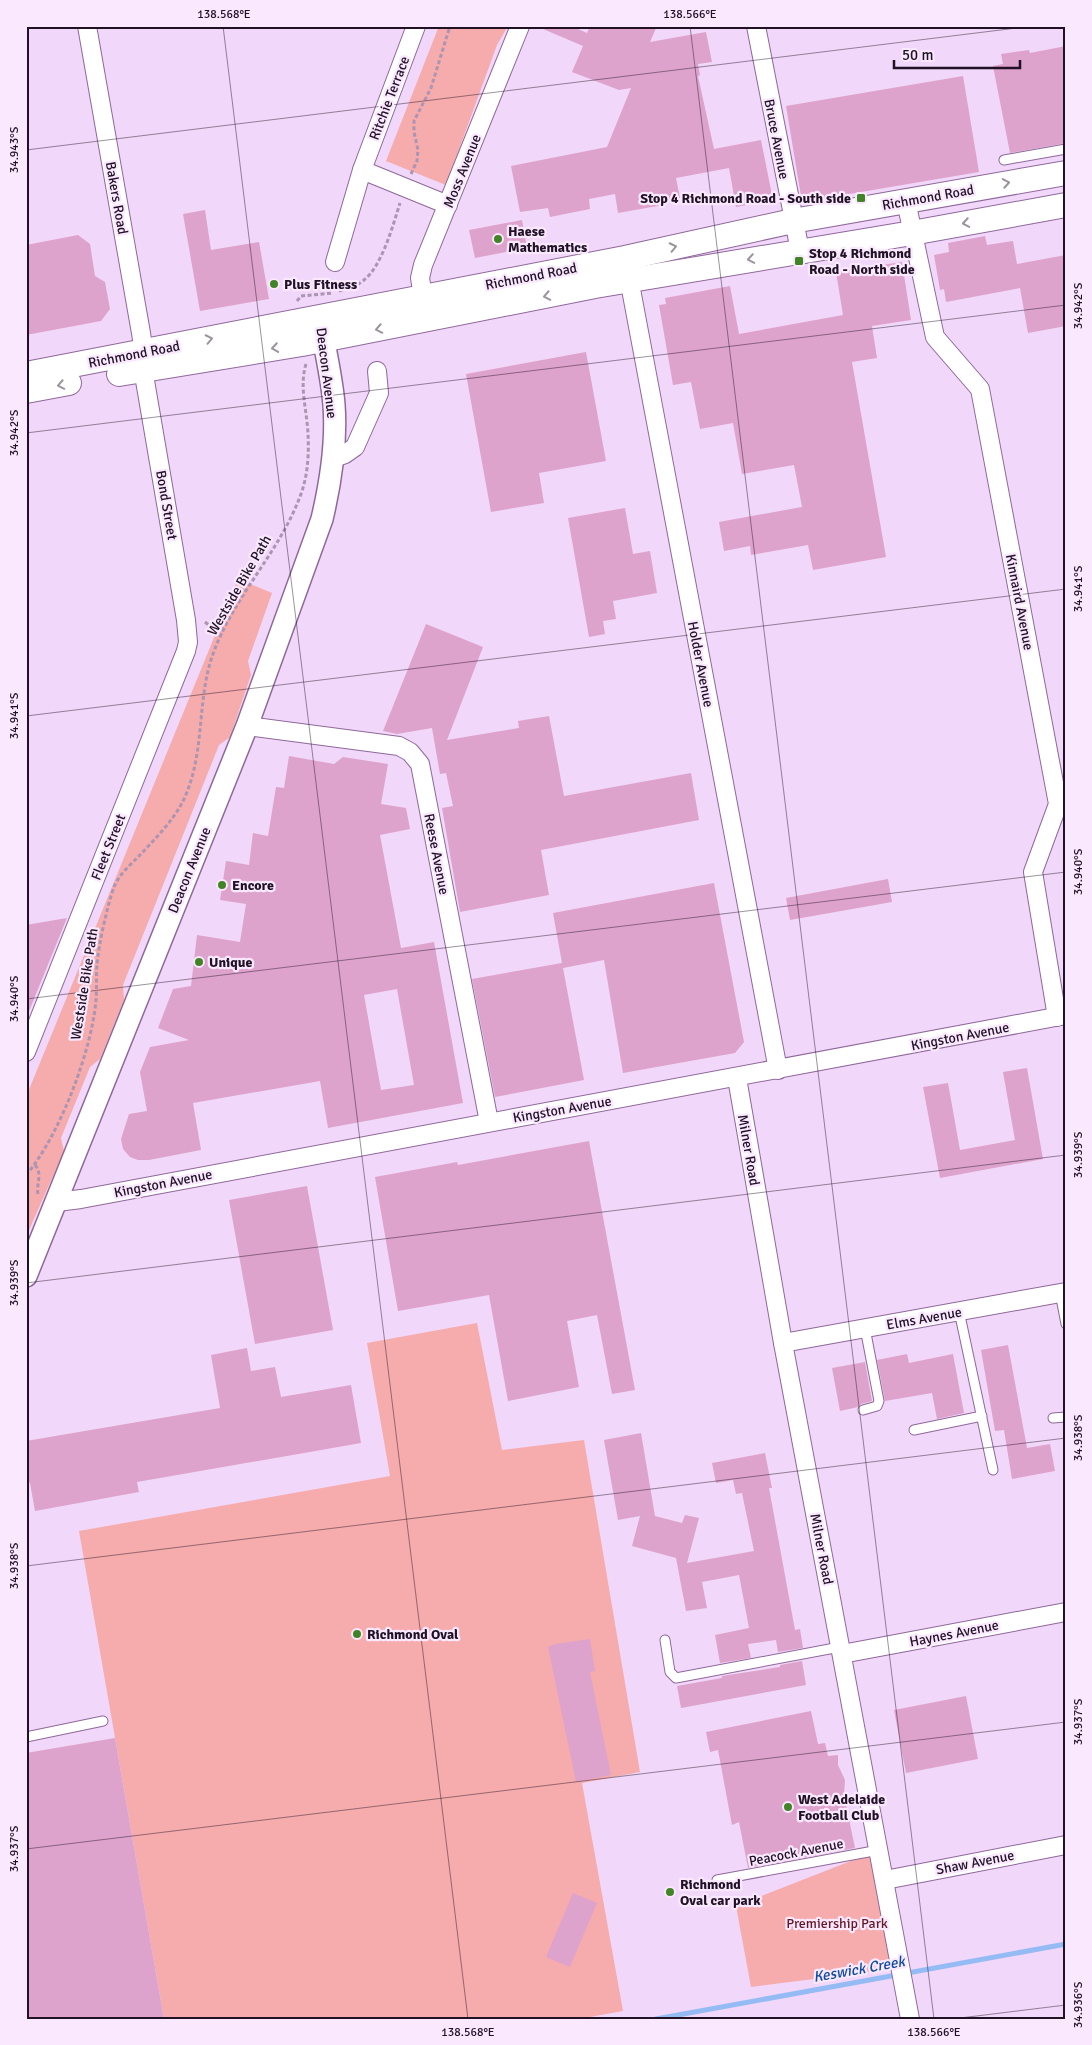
<svg xmlns="http://www.w3.org/2000/svg" width="1092" height="2045" viewBox="0 0 1092 2045" font-family="Signika,sans-serif">
<style>
.green{fill:#f6abac}
.lines{fill:none;stroke-linecap:round;stroke-linejoin:round}
.stream{stroke:#95bbf4;stroke-width:5}
.building{fill:#dea3cc;fill-rule:evenodd}
.service-casing{stroke:#8f689b;stroke-width:11}
.minor-casing{stroke:#8f689b;stroke-width:20}
.tertiary-casing{stroke:#8f689b;stroke-width:24}
.secondary-casing{stroke:#8f689b;stroke-width:26}
.path{stroke:#ac95b2;stroke-width:3;stroke-dasharray:4 2.5;stroke-linecap:butt}
.service{stroke:#fff;stroke-width:9}
.minor{stroke:#fff;stroke-width:18}
.tertiary{stroke:#fff;stroke-width:21}
.secondary{stroke:#fff;stroke-width:24}
.oneway{stroke:#9b949c}
.ticks{fill:none;stroke:#201124;stroke-width:1;stroke-opacity:0.45}
.poi-dot{fill:#418426;stroke:#f9e8fe;stroke-width:2}
.labels{text-anchor:middle;stroke-width:4.5;stroke-linejoin:round;paint-order:stroke}
.street-label{font-size:14px;fill:#201124;stroke:#f9e8fe}
.poi-label{font-size:14px;font-weight:bold;fill:#201124;stroke:#f9e8fe;text-anchor:start}
.park-label{font-size:14px;fill:#661822;stroke:#f9e8fe}
.water-label{font-size:15px;font-style:italic;fill:#0f4c9d;stroke:#f9e8fe}
.neatline{fill:none;stroke:#201124;stroke-width:2}
.ticks-label{font-size:12px;text-anchor:middle;fill:#201124}
</style>
<rect width="100%" height="100%" fill="#f1d7f9"/>
<g class="green">
<path d="M 439,26 L 508,26 L 497,45 L 446,185 L 386,161 Z"/>
<path d="M 238,579 L 272,593 L 248,661 L 251,675 L 230,737 L 219,745 L 123,985 L 124,1000 L 100,1059 L 90,1067 L 61,1138 L 64,1151 L 29,1230 L 26,1229 L 26,1097 Z"/>
<path d="M 477,1323 L 502,1450 L 584,1440 L 640,1772 L 582,1783 L 623,2011 L 579,2019 L 164,2019 L 79,1531 L 390,1476 L 367,1343 Z"/>
<path d="M 879,1850 L 901,1968 L 751,1987 L 736,1906 Z"/>
</g>
<g class="lines">
<path class="stream" d="M 656,2019 L 1066,1944"/>
</g>
<g class="building">
<path d="M 536,26 L 571,26 L 587,33 L 590,26 L 657,26 L 650,42 L 706,32 L 712,62 L 698,64 L 700,75 L 698,76 L 714,149 L 761,140 L 773,200 L 736,207 L 729,168 L 676,178 L 680,198 L 662,201 L 663,205 L 618,213 L 615,194 L 589,199 L 590,209 L 550,217 L 548,208 L 520,212 L 511,166 L 607,147 L 631,88 L 619,90 L 572,72 L 583,46 Z"/>
<path d="M 1066,46 L 1066,143 L 1010,153 L 993,66 L 1003,64 L 1001,54 L 1029,50 L 1030,53 Z"/>
<path d="M 963,76 L 979,172 L 802,202 L 786,106 Z"/>
<path d="M 205,210 L 211,250 L 259,242 L 269,299 L 200,311 L 183,214 Z"/>
<path d="M 522,220 L 527,248 L 475,258 L 469,230 Z"/>
<path d="M 78,235 L 90,244 L 95,276 L 105,282 L 110,309 L 101,321 L 26,335 L 26,245 Z"/>
<path d="M 985,236 L 987,245 L 1013,241 L 1017,264 L 1066,255 L 1066,326 L 1028,333 L 1020,288 L 946,302 L 944,289 L 940,290 L 934,255 L 949,252 L 948,243 Z"/>
<path d="M 902,262 L 911,320 L 872,326 L 877,358 L 852,362 L 886,557 L 813,570 L 808,545 L 751,555 L 750,546 L 724,551 L 719,522 L 802,507 L 794,465 L 742,474 L 733,423 L 700,429 L 691,382 L 673,385 L 659,305 L 666,304 L 665,298 L 730,286 L 739,334 L 843,315 L 836,272 Z"/>
<path d="M 586,352 L 606,461 L 539,473 L 544,503 L 491,512 L 466,374 Z"/>
<path d="M 625,508 L 633,554 L 650,551 L 657,593 L 613,601 L 616,619 L 603,621 L 605,634 L 589,637 L 568,518 Z"/>
<path d="M 426,624 L 483,647 L 447,740 L 519,728 L 518,721 L 549,716 L 564,796 L 691,773 L 699,820 L 541,850 L 549,895 L 460,912 L 442,808 L 453,806 L 446,773 L 440,774 L 432,728 L 397,734 L 383,731 Z"/>
<path d="M 289,756 L 334,764 L 343,757 L 388,764 L 381,804 L 406,808 L 410,829 L 380,835 L 401,948 L 434,942 L 463,1103 L 328,1128 L 320,1081 L 193,1103 L 201,1150 L 149,1160 L 138,1160 L 130,1157 L 123,1149 L 121,1139 L 129,1114 L 147,1111 L 140,1072 L 150,1047 L 189,1040 L 158,1028 L 173,989 L 191,986 L 197,935 L 240,942 L 246,904 L 220,900 L 226,861 L 249,865 L 253,833 L 268,836 L 276,787 L 284,788 ZM 397,989 L 414,1085 L 381,1090 L 364,995 Z"/>
<path d="M 888,879 L 892,902 L 790,920 L 786,898 Z"/>
<path d="M 714,883 L 744,1042 L 735,1053 L 623,1073 L 604,960 L 563,968 L 584,1080 L 495,1097 L 472,979 L 562,963 L 553,913 Z"/>
<path d="M 67,918 L 27,1016 L 26,1016 L 26,925 Z"/>
<path d="M 1027,1068 L 1043,1159 L 940,1178 L 923,1087 L 948,1083 L 960,1150 L 1015,1140 L 1003,1072 Z"/>
<path d="M 589,1141 L 635,1390 L 612,1394 L 597,1315 L 567,1321 L 579,1387 L 508,1401 L 489,1295 L 398,1311 L 375,1177 L 457,1162 L 458,1165 Z"/>
<path d="M 307,1186 L 333,1330 L 255,1344 L 229,1200 Z"/>
<path d="M 1008,1345 L 1027,1448 L 1050,1444 L 1055,1471 L 1012,1479 L 1004,1430 L 995,1431 L 981,1350 Z"/>
<path d="M 247,1348 L 251,1371 L 275,1367 L 281,1397 L 351,1385 L 361,1443 L 137,1482 L 139,1492 L 35,1511 L 30,1483 L 26,1481 L 26,1441 L 220,1408 L 211,1355 Z"/>
<path d="M 907,1354 L 909,1363 L 953,1354 L 964,1413 L 937,1419 L 932,1393 L 885,1401 L 877,1360 Z"/>
<path d="M 865,1362 L 872,1401 L 861,1404 L 858,1407 L 840,1411 L 832,1368 Z"/>
<path d="M 641,1433 L 655,1516 L 682,1523 L 685,1515 L 699,1518 L 687,1563 L 754,1551 L 742,1493 L 736,1494 L 733,1480 L 716,1483 L 712,1463 L 765,1453 L 772,1488 L 769,1488 L 795,1630 L 800,1629 L 803,1648 L 778,1652 L 776,1640 L 748,1644 L 751,1658 L 720,1663 L 715,1635 L 749,1628 L 739,1575 L 702,1582 L 707,1608 L 686,1611 L 676,1558 L 632,1546 L 640,1516 L 618,1520 L 604,1440 Z"/>
<path d="M 590,1639 L 595,1671 L 590,1672 L 611,1775 L 576,1782 L 548,1647 L 555,1644 Z"/>
<path d="M 802,1661 L 806,1685 L 681,1708 L 677,1686 L 722,1678 L 722,1676 L 780,1667 L 780,1665 Z"/>
<path d="M 966,1696 L 978,1759 L 906,1773 L 894,1710 Z"/>
<path d="M 811,1711 L 818,1744 L 825,1743 L 828,1756 L 838,1755 L 838,1765 L 845,1780 L 844,1795 L 855,1848 L 748,1868 L 739,1822 L 732,1825 L 718,1750 L 710,1752 L 706,1732 Z"/>
<path d="M 115,1738 L 164,2019 L 26,2019 L 26,1753 Z"/>
<path d="M 573,1893 L 597,1903 L 570,1967 L 546,1957 Z"/>
</g>
<g class="lines">
<defs>
<g id="service">
<path d="M 1004,160 L 1066,149"/>
<path d="M 1060,1293 L 1066,1324"/>
<path d="M 959,1311 L 993,1470"/>
<path d="M 863,1410 L 877,1406 L 879,1401 L 865,1328"/>
<path d="M 1053,1418 L 1066,1417"/>
<path d="M 914,1430 L 982,1416"/>
<path d="M 665,1640 L 670,1672 L 676,1678 L 840,1647"/>
<path d="M 26,1737 L 103,1721"/>
<path d="M 717,1880 L 879,1850"/>
</g>
<g id="minor">
<path d="M 416,26 L 362,170 L 448,205"/>
<path d="M 756,26 L 800,251"/>
<path d="M 906,201 L 935,337 L 980,389 L 1058,804 L 1033,872 L 1057,1017"/>
<path d="M 335,262 L 362,170"/>
<path d="M 627,268 L 778,1070"/>
<path d="M 425,309 L 420,278 L 423,265 L 520,26"/>
<path d="M 334,458 L 345,454 L 355,447 L 379,393 L 377,371"/>
<path d="M 247,726 L 399,746 L 410,752 L 420,764 L 489,1122"/>
<path d="M 26,1052 L 186,651 L 188,642 L 186,620 L 143,369 L 144,353 L 141,333 L 87,26"/>
<path d="M 737,1078 L 783,1343 L 910,2019"/>
<path d="M 57,1202 L 81,1199 L 1066,1015"/>
<path d="M 783,1343 L 1066,1292"/>
<path d="M 842,1654 L 1066,1612"/>
<path d="M 885,1880 L 1066,1845"/>
</g>
<path id="tertiary" d="M 26,1276 L 247,726 L 322,519 C 331,481 337,444 334,405 C 332,378 325,351 321,324"/>
<g id="secondary">
<path d="M 26,374 L 625,258 L 793,221 L 1066,173"/>
<path d="M 119,374 L 302,344 L 595,286 L 912,233 L 1066,205"/>
<path d="M 26,391 L 69,383"/>
</g>
</defs>
<use href="#service" class="service-casing"/>
<use href="#minor" class="minor-casing"/>
<use href="#tertiary" class="tertiary-casing"/>
<use href="#secondary" class="secondary-casing"/>
<g class="path">
<path d="M 411,174 L 417,161 L 418,150 L 414,132 L 414,121 L 431,88 L 450,26"/>
<path d="M 339,291 C 347,289 357,286 364,280 C 382,266 393,225 400,203"/>
<path d="M 297,301 L 301,296 L 333,293"/>
<path d="M 205,622 L 221,635"/>
<path d="M 35,1165 C 43,1174 36,1183 38,1194"/>
<path d="M 26,1175 C 59,1137 92,1050 96,1000 C 97,988 96,976 97,965 C 98,947 108,903 114,887 C 119,875 130,865 139,856 C 155,839 173,821 183,801 C 206,754 196,701 213,654 C 234,595 282,550 302,491 C 308,473 309,452 308,434 C 307,410 299,387 306,364"/>
</g>
<use href="#service" class="service"/>
<use href="#minor" class="minor"/>
<use href="#tertiary" class="tertiary"/>
<use href="#secondary" class="secondary"/>
</g>
<defs><path id="oneway-chevron" d="M-2-3.5L2.5 0L-2 3.5" fill="none" stroke-width="1.6" stroke-linecap="round" stroke-linejoin="round" transform="scale(1.25)"/></defs>
<g class="oneway">
<use href="#oneway-chevron" transform="translate(1006 183) rotate(-10)"/>
<use href="#oneway-chevron" transform="translate(966 223) rotate(170)"/>
<use href="#oneway-chevron" transform="translate(673 247) rotate(-12)"/>
<use href="#oneway-chevron" transform="translate(751 259) rotate(170)"/>
<use href="#oneway-chevron" transform="translate(547 296) rotate(169)"/>
<use href="#oneway-chevron" transform="translate(379 329) rotate(169)"/>
<use href="#oneway-chevron" transform="translate(209 339) rotate(-12)"/>
<use href="#oneway-chevron" transform="translate(275 348) rotate(171)"/>
<use href="#oneway-chevron" transform="translate(61 385) rotate(169)"/>
</g>
<path class="ticks" d="M 223,26 L 468,2019M 690,26 L 934,2019M 26,150 L 1033,26M 26,433 L 1066,305M 26,716 L 1066,589M 26,999 L 1066,872M 26,1283 L 1066,1155M 26,1566 L 1066,1438M 26,1849 L 1066,1722M 952,2019 L 1066,2005"/>
<g class="poi-dot">
<rect x="856" y="193" width="10" height="10" rx="2.5"/>
<circle cx="498" cy="239" r="5"/>
<rect x="794" y="256" width="10" height="10" rx="2.5"/>
<circle cx="274" cy="284" r="5"/>
<circle cx="222" cy="885" r="5"/>
<circle cx="199" cy="962" r="5"/>
<circle cx="357" cy="1634" r="5"/>
<circle cx="788" cy="1807" r="5"/>
<circle cx="670" cy="1892" r="5"/>
</g>
<g class="labels">
<g class="street-label">
<text transform="translate(389 98) rotate(-69)" y="5">Ritchie Terrace</text>
<text transform="translate(777 139) rotate(79)" y="5">Bruce Avenue</text>
<text transform="translate(462 171) rotate(-68)" y="5">Moss Avenue</text>
<text transform="translate(928 197) rotate(-10)" y="5">Richmond Road</text>
<text transform="translate(117 198) rotate(80)" y="5">Bakers Road</text>
<text transform="translate(531 276) rotate(-11)" y="5">Richmond Road</text>
<text transform="translate(134 354) rotate(-11)" y="5">Richmond Road</text>
<text transform="translate(327 373) rotate(83)" y="5">Deacon Avenue</text>
<text transform="translate(167 505) rotate(80)" y="5">Bond Street</text>
<text transform="translate(239 585) rotate(-60)" y="5">Westside Bike Path</text>
<text transform="translate(1020 602) rotate(79)" y="5">Kinnaird Avenue</text>
<text transform="translate(701 664) rotate(79)" y="5">Holder Avenue</text>
<text transform="translate(108 847) rotate(-68)" y="5">Fleet Street</text>
<text transform="translate(437 854) rotate(79)" y="5">Reese Avenue</text>
<text transform="translate(189 870) rotate(-68)" y="5">Deacon Avenue</text>
<text transform="translate(84 984) rotate(-81)" y="5">Westside Bike Path</text>
<text transform="translate(960 1036) rotate(-11)" y="5">Kingston Avenue</text>
<text transform="translate(562 1109) rotate(-10)" y="5">Kingston Avenue</text>
<text transform="translate(749 1150) rotate(80)" y="5">Milner Road</text>
<text transform="translate(163 1183) rotate(-11)" y="5">Kingston Avenue</text>
<text transform="translate(924 1318) rotate(-10)" y="5">Elms Avenue</text>
<text transform="translate(822 1549) rotate(79)" y="5">Milner Road</text>
<text transform="translate(954 1633) rotate(-11)" y="5">Haynes Avenue</text>
<text transform="translate(796 1852) rotate(-11)" y="5">Peacock Avenue</text>
<text transform="translate(975 1862) rotate(-11)" y="5">Shaw Avenue</text>
</g>
<g class="poi-label">
<text x="851" y="203" text-anchor="end">Stop 4 Richmond Road - South side</text>
<text x="508" y="236">Haese<tspan x="508" dy="16">Mathematics</tspan></text>
<text x="809" y="258">Stop 4 Richmond<tspan x="809" dy="16">Road - North side</tspan></text>
<text x="284" y="289">Plus Fitness</text>
<text x="232" y="890">Encore</text>
<text x="209" y="967">Unique</text>
<text x="367" y="1639">Richmond Oval</text>
<text x="798" y="1804">West Adelaide<tspan x="798" dy="16">Football Club</tspan></text>
<text x="680" y="1889">Richmond<tspan x="680" dy="16">Oval car park</tspan></text>
</g>
<g class="park-label">
<text x="837" y="1928">Premiership Park</text>
</g>
<g class="water-label">
<text transform="translate(859 1969) rotate(-10)" y="5">Keswick Creek</text>
</g>
</g>
<rect width="1092" height="2045" fill="none" stroke="#f9e8fe" stroke-width="55"/>
<path d="M894 60v8h126v-8" fill="none" stroke="#201124" stroke-width="2.5"/>
<text x="902" y="60" font-size="15" fill="#201124" stroke="#f9e8fe" stroke-width="4" paint-order="stroke">50 m</text>
<rect x="28" y="28" width="1036" height="1990" class="neatline"/>
<g class="ticks-label">
<text x="224" y="18">138.568°E</text>
<text x="690" y="18">138.566°E</text>
<text transform="translate(14 150) rotate(-90)" y="4">34.943°S</text>
<text transform="translate(1078 306) rotate(-90)" y="4">34.942°S</text>
<text transform="translate(14 433) rotate(-90)" y="4">34.942°S</text>
<text transform="translate(1078 589) rotate(-90)" y="4">34.941°S</text>
<text transform="translate(14 716) rotate(-90)" y="4">34.941°S</text>
<text transform="translate(1078 872) rotate(-90)" y="4">34.940°S</text>
<text transform="translate(14 999) rotate(-90)" y="4">34.940°S</text>
<text transform="translate(1078 1155) rotate(-90)" y="4">34.939°S</text>
<text transform="translate(14 1283) rotate(-90)" y="4">34.939°S</text>
<text transform="translate(1078 1438) rotate(-90)" y="4">34.938°S</text>
<text transform="translate(14 1566) rotate(-90)" y="4">34.938°S</text>
<text transform="translate(1078 1722) rotate(-90)" y="4">34.937°S</text>
<text transform="translate(14 1849) rotate(-90)" y="4">34.937°S</text>
<text transform="translate(1078 2005) rotate(-90)" y="4">34.936°S</text>
<text x="468" y="2036">138.568°E</text>
<text x="934" y="2036">138.566°E</text>
</g>
</svg>
